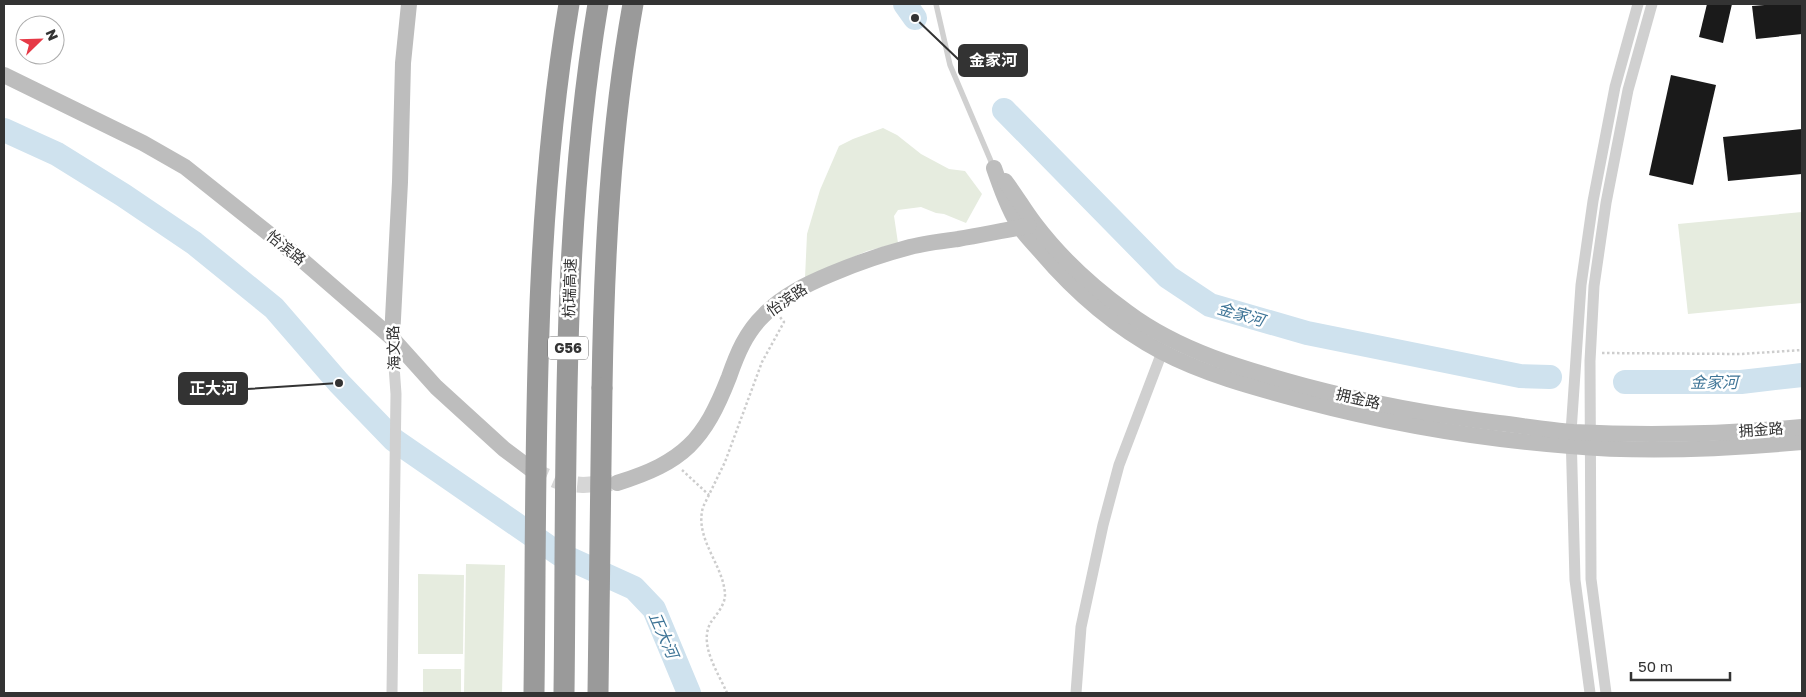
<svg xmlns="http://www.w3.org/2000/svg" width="1806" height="697" viewBox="0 0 1806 697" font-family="'Golos Text','Noto Sans SC',sans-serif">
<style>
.green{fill:#e6ecdf}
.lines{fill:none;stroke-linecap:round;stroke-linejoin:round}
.river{stroke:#cfe2ee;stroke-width:24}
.building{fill:#1a1a1a}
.secondary-tunnel{stroke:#d6d6d6;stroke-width:16;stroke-dasharray:16 8;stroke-linecap:butt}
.path{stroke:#cdcdcd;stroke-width:2.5;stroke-dasharray:2.5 2.5;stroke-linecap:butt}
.lane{stroke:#d0d0d0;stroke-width:5.5}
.street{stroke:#d0d0d0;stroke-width:11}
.secondary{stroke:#bdbdbd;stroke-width:16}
.highway{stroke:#9a9a9a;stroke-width:21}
.highway-bridge{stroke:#9a9a9a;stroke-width:21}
.labels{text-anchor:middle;stroke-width:5;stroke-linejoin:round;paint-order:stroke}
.shield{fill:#fff;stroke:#707070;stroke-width:1}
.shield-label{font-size:14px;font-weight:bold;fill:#333}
.street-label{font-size:15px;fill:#333;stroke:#fff}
.water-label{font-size:16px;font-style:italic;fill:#3f7597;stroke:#fff}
.leader{fill:none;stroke:#333;stroke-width:2}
.callout-dot{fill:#333;stroke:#fff;stroke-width:2}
.callout{fill:#333;stroke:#333;stroke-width:2}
.callout-label{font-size:16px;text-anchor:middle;font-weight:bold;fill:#fff}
</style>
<rect width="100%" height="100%" fill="#fff"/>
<g class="green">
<path d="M 883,128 L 897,135 L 921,154 L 949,169 L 965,171 L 982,194 L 966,223 L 944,214 L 936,213 L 921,207 L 898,210 L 894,216 L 898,243 L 867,251 L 805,278 L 807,234 L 820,190 L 839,146 L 853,139 Z"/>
<path d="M 1802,212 L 1802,303 L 1688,314 L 1678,224 Z"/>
<path d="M 466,564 L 505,565 L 502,693 L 464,693 Z"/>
<path d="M 418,574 L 464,575 L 463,654 L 418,654 Z"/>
<rect x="423" y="669" width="38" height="24"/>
</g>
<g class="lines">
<g class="river">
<path d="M 905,4 L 915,18"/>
<path d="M 1004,110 L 1168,277 L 1210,305 L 1307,333 L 1520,376 L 1550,377"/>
<path d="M 4,130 L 57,154 L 123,195 L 194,243 L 274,308 L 339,383 L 394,440 L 559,554 L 634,588 L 654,609 L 689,693"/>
<path d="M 1625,382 L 1741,382 L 1802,375"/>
</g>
</g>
<g class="building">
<path d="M 1707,4 L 1732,4 L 1723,43 L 1699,37 Z"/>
<path d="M 1777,4 L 1802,4 L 1802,34 L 1756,39 L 1752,6 Z"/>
<path d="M 1671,75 L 1716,85 L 1693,185 L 1649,175 Z"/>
<path d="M 1802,129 L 1802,174 L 1728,181 L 1723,137 Z"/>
</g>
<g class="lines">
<path class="secondary-tunnel" d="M 532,470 L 562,483 L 583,485 L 612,483"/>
<g class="path">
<path d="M 1602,353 L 1741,354 L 1802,350"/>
<path d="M 682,470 L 709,495"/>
<path d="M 727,693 C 718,672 698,644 711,622 C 716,615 725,605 725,595 C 724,565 694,539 703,507 L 725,462 L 762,362 L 784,322 L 780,317"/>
</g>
<path class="lane" d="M 936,4 L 950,65 L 993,166"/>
<g class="street">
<path d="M 392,693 L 396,394 L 392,338"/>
<path d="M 1076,693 L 1081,627 L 1103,525 L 1119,465 L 1164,347"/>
<path d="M 1590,693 L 1575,580 L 1571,432 L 1581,285 L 1593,201 L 1615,87 L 1638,4"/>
<path d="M 1606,693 L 1591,579 L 1590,361 L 1594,286 L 1606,203 L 1628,90 L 1652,4"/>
</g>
<g class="secondary">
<path d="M 4,75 L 143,143 L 185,167 L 302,260 L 392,338 L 436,387 L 504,449 L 532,470"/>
<path d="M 994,168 C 1001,188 1008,208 1019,226 C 1025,235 1033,243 1040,251 C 1074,291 1115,327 1162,352 C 1206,375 1256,388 1304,401 C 1391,424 1480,439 1570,446 C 1646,453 1726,449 1802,442"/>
<path d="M 1005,181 C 1016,195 1024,210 1035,224 C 1060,257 1094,288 1127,312 C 1179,351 1243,369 1305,386 C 1369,403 1433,415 1499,423 C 1524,426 1549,430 1573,432 C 1650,436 1726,434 1802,427"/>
<path d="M 392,338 L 400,182 L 403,63 L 409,4"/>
<path d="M 617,483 C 684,462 704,441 729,377 C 737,354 746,332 764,315 C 782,296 807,284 831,274 C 857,263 883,254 910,247 C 925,243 942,241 958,239 C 982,235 1005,230 1029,226"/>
</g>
<path class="highway" d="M 602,388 C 604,260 610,131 633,4"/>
<g class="highway-bridge">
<path d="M 534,693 C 537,463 531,231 569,4"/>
<path d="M 564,693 C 567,463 560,231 598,4"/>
<path d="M 598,693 L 602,388"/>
</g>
</g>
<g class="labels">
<rect class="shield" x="548" y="336.5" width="40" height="23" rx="4"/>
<g class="shield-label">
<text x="568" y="353">G56</text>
</g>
<g class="street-label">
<text transform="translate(286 248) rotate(39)" y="5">怡滨路</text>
<text transform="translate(570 288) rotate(-88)" y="5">杭瑞高速</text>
<text transform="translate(787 300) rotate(-34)" y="5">怡滨路</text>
<text transform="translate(394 348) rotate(-92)" y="5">海文路</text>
<text transform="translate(1358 399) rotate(13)" y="5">拥金路</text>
<text transform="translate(1761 430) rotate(-4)" y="5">拥金路</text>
</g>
<g class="water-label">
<text transform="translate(1241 314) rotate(16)" y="6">金家河</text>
<text x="1714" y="388">金家河</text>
<text transform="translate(664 635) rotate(66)" y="6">正大河</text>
</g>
</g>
<path class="leader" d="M915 18L959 60M339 383L247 389"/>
<g class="callout-dot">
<circle cx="915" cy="18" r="5"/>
<circle cx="339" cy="383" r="5"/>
</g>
<g class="callout">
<rect x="959" y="45" width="68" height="31" rx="5"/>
<rect x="179" y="373" width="68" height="31" rx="5"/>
</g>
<g class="callout-label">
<text x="993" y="66">金家河</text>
<text x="213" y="394">正大河</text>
</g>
<rect width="1806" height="697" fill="none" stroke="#333333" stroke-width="10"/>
<g transform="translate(40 40) rotate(67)"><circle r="24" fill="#ffffff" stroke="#adadad"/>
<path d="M0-4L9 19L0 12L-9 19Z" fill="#e63946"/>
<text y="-8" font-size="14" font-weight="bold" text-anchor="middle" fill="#333333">N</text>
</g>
<path d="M1631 672v8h99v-8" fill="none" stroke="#333333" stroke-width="2.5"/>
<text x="1638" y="672" font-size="15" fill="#333333" stroke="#ffffff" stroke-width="4" paint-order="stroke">50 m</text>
</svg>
